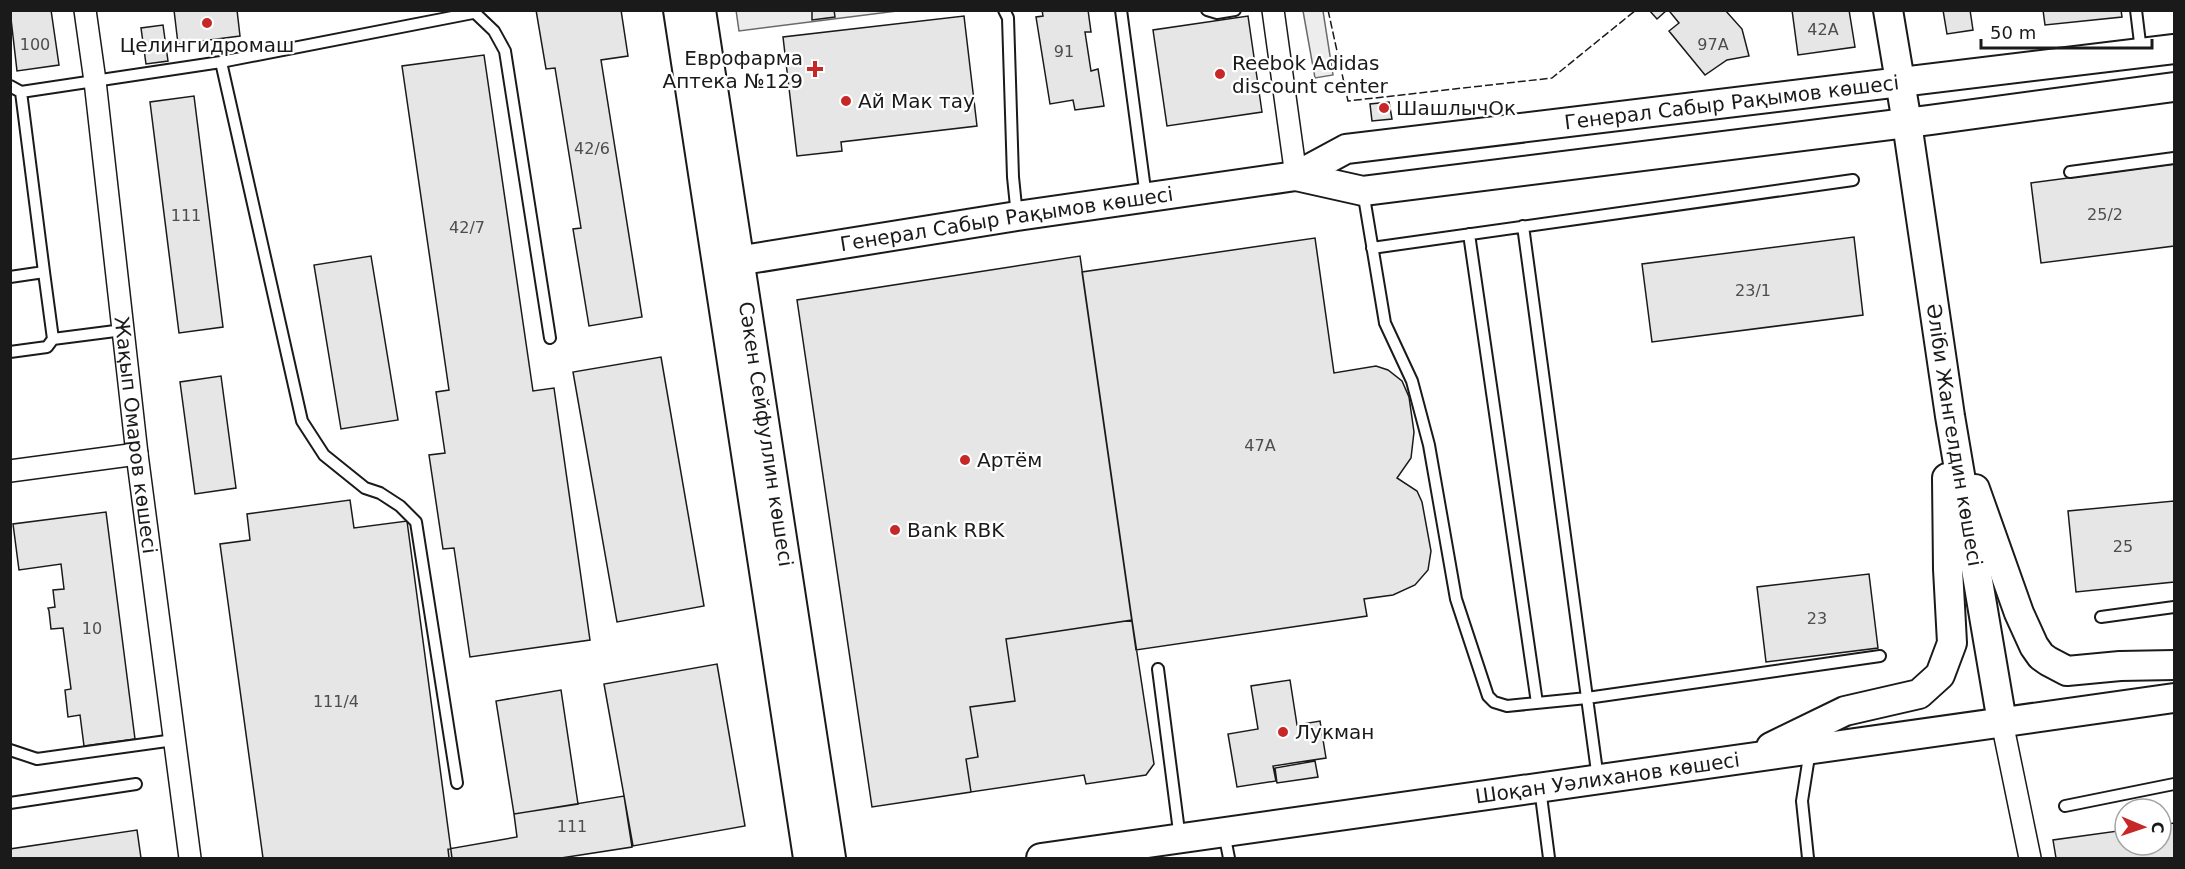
<svg xmlns="http://www.w3.org/2000/svg" width="2185" height="869" viewBox="0 0 2185 869" font-family="'DejaVu Sans',sans-serif">
  <rect width="100%" height="100%" fill="#fff"/>
  <path fill="#ededed" stroke="#6a6a6a" stroke-width="1.5" d="M736,10L897,11L739,31Z
    M1303,11H1323L1333,75L1315,78Z"/>
  <path fill="#e6e6e6" stroke="#1a1a1a" stroke-width="1.5" d="M10,10H51L59,65L17,71Z
    M174,10H237L240,36L178,44Z
    M536,10H621L628,56L601,60L642,317L589,326L573,229L581,228L555,68L546,69Z
    M812,10H834L835,17L812,20Z
    M1042,10H1088L1091,32H1085L1091,71L1098,69L1104,106L1075,110L1073,100L1050,104L1036,17L1043,16Z
    M1649,10H1667L1657,19Z
    M1671,10H1725L1742,29L1749,56L1727,60L1705,75L1669,31L1679,23L1670,12Z
    M1792,10H1849L1855,47L1798,55Z
    M1943,10H1970L1973,30L1947,34Z
    M2043,10H2121L2122,17L2045,25Z
    M964,16L977,126L841,142L842,151L797,156L783,37Z
    M1248,16L1262,112L1167,126L1153,30Z
    M163,25L168,61L146,64L141,28Z
    M484,55L533,391L554,388L590,640L470,657L454,548L443,549L429,455L445,453L436,392L449,390L402,66Z
    M194,96L223,327L179,333L150,102Z
    M1389,102L1392,119L1372,121L1370,104Z
    M2174,164V246L2041,263L2031,183Z
    M1854,237L1863,315L1652,342L1642,264Z
    M1315,238L1334,373L1376,366L1388,370L1402,381L1409,397L1414,432L1411,458L1397,478L1417,491L1422,502L1431,551L1428,570L1415,585L1393,595L1364,599L1367,616L1136,650L1082,272Z
    M371,256L398,420L341,429L314,265Z
    M1080,256L1132,620L1006,639L1015,701L970,707L978,757L966,759L971,792L872,807L797,300Z
    M661,357L704,606L617,622L573,372Z
    M221,376L236,488L195,494L180,382Z
    M350,500L354,528L407,521L452,858H263L220,544L250,540L247,514Z
    M2174,501V582L2076,592L2068,511Z
    M106,512L135,739L84,746L80,715L68,717L65,690L71,689L63,628L51,629L49,611L48,608L55,607L53,590L64,589L61,564L19,570L13,524Z
    M1869,574L1878,648L1766,662L1757,587Z
    M1132,620L1154,764L1146,775L1086,784L1084,775L971,792L966,759L978,757L970,707L1015,701L1006,639Z
    M717,664L745,826L633,846L604,684Z
    M1290,680L1297,725L1320,721L1326,758L1273,766L1276,781L1237,787L1228,734L1258,729L1251,686Z
    M561,690L578,804L514,814L496,701Z
    M1315,761L1318,777L1277,783L1275,768Z
    M624,796L632,847L561,858H449L448,849L517,837L514,814Z
    M2174,823V858H2056L2053,840L2125,830V845H2161V825Z
    M137,830L141,858H10V849Z"/>
  <g fill="none" stroke-linecap="round" stroke-linejoin="round">
    <g stroke="#1a1a1a" stroke-width="14">
      <path id="lane" d="M472,10L494,31L505,51L550,338
        M1004,10L1008,18L1013,177L1017,216
        M1121,10L1146,197
        M1207,10L1217,13L1235,10
        M2136,10L2141,51
        M221,62L302,421L324,455L365,488L380,493L400,506L416,522L457,783
        M10,86L21,92L221,62L473,13
        M2070,172L2174,158
        M1363,191L1385,323L1412,381L1429,445L1456,599L1488,696L1494,702L1507,706L1587,698L1880,656
        M1523,226L1598,779
        M1469,234L1537,703
        M1372,248L1853,180
        M10,277L44,272L21,92
        M53,339L123,330
        M10,352L47,347L53,339L44,272
        M2101,617L2174,607
        M1158,669L1180,839
        M10,750L37,759L174,740
        M1540,788L1549,858
        M10,803L136,784
        M2065,806L2174,784
        M1224,833L1229,858
        M1808,858L1802,801L1810,750"/>
    </g>
    <g stroke="#1a1a1a" stroke-width="24">
      <g id="street">
        <path id="s1" d="M85,10L95,81L137,454L190,858"/>
        <path d="M1273,10L1296,176"/>
        <path d="M10,471L137,454"/>
        <path d="M2002,722L2030,858"/>
      </g>
    </g>
    <g stroke="#1a1a1a" stroke-width="32">
      <g id="secondary">
        <path d="M678,10L808,858"/>
        <path id="s2" d="M701,10L831,858"/>
        <path id="s3" d="M1888,10L1907,123L1950,416L2002,722"/>
        <path d="M1296,176L1363,191L1930,120L2174,87"/>
        <path id="s4" d="M718,264L1017,216L1296,176L1346,149L2174,49"/>
        <path d="M1975,489L2019,613L2034,646L2041,656L2048,661L2067,671L2120,666L2174,665"/>
        <path d="M1771,747L1845,711L1919,694L1940,675L1952,643L1948,569L1947,478"/>
        <path id="s5" d="M1041,858L2174,698"/>
      </g>
    </g>
    <use href="#lane" stroke="#fff" stroke-width="10"/>
    <use href="#street" stroke="#fff" stroke-width="21"/>
    <use href="#secondary" stroke="#fff" stroke-width="28"/>
    <path stroke="#1a1a1a" stroke-width="1.5" stroke-dasharray="8 3" stroke-linecap="butt" d="M1328,10L1348,101L1552,78L1636,10"/>
  </g>
  <g fill="#c62828" stroke="#fff" stroke-width="2">
    <circle cx="207" cy="23" r="6"/>
    <path d="M812 60h6v6h6v6h-6v6h-6v-6h-6v-6h6z"/>
    <circle cx="1220" cy="74" r="6"/>
    <circle cx="846" cy="101" r="6"/>
    <circle cx="1384" cy="108" r="6"/>
    <circle cx="965" cy="460" r="6"/>
    <circle cx="895" cy="530" r="6"/>
    <circle cx="1283" cy="732" r="6"/>
  </g>
  <g text-anchor="middle" dominant-baseline="central" stroke-width="4.5" stroke-linejoin="round" paint-order="stroke">
    <g font-size="16" fill="#4d4d4d">
      <text x="1823" y="29">42А</text>
      <text x="35" y="44">100</text>
      <text x="1713" y="44">97А</text>
      <text x="1064" y="51">91</text>
      <text x="592" y="148">42/6</text>
      <text x="2105" y="214">25/2</text>
      <text x="186" y="215">111</text>
      <text x="467" y="227">42/7</text>
      <text x="1753" y="290">23/1</text>
      <text x="1260" y="445">47А</text>
      <text x="2123" y="546">25</text>
      <text x="1817" y="618">23</text>
      <text x="92" y="628">10</text>
      <text x="336" y="701">111/4</text>
      <text x="572" y="826">111</text>
    </g>
    <g font-size="20" fill="#1a1a1a" stroke="#fff" text-anchor="start">
      <text x="207" y="45" text-anchor="middle">Целингидромаш</text>
      <text x="803" y="58" text-anchor="end">Еврофарма<tspan x="803" dy="23">Аптека №129</tspan></text>
      <text x="1232" y="63">Reebok Adidas<tspan x="1232" dy="23">discount center</tspan></text>
      <text x="858" y="101">Ай Мак тау</text>
      <text x="1396" y="108">ШашлычОк</text>
      <text x="977" y="460">Артём</text>
      <text x="907" y="530">Bank RBK</text>
      <text x="1295" y="732">Лукман</text>
    </g>
    <g font-size="20" fill="#1a1a1a" stroke="#fff">
      <text stroke="none"><textPath href="#s4" startOffset="1030">Генерал Сабыр Рақымов көшесі</textPath></text>
      <text stroke="none"><textPath href="#s4" startOffset="292">Генерал Сабыр Рақымов көшесі</textPath></text>
      <text stroke="none"><textPath href="#s2" startOffset="429">Сәкен Сейфуллин көшесі</textPath></text>
      <text stroke="none"><textPath href="#s1" startOffset="428">Жақып Омаров көшесі</textPath></text>
      <text stroke="none"><textPath href="#s3" startOffset="430">Әліби Жангелдин көшесі</textPath></text>
      <text stroke="none"><textPath href="#s5" startOffset="572">Шоқан Уәлиханов көшесі</textPath></text>
    </g>
  </g>
  <rect width="2185" height="869" fill="none" stroke="#1a1a1a" stroke-width="24"/>
  <g transform="translate(2143 827) rotate(92)"><circle r="28" fill="#ffffff" stroke="#a3a3a3" stroke-width="1.5"/>
  <path d="M0-4.5L10 22L0 15L-10 22Z" fill="#c62828"/>
  <text y="-9" font-size="16" font-weight="bold" text-anchor="middle" fill="#1a1a1a">С</text>
  </g>
  <path d="M1981 39v9h171v-9" fill="none" stroke="#1a1a1a" stroke-width="3"/>
  <text x="1990" y="39" font-size="18" fill="#1a1a1a" stroke="#ffffff" stroke-width="4.5" paint-order="stroke">50 m</text>
</svg>
